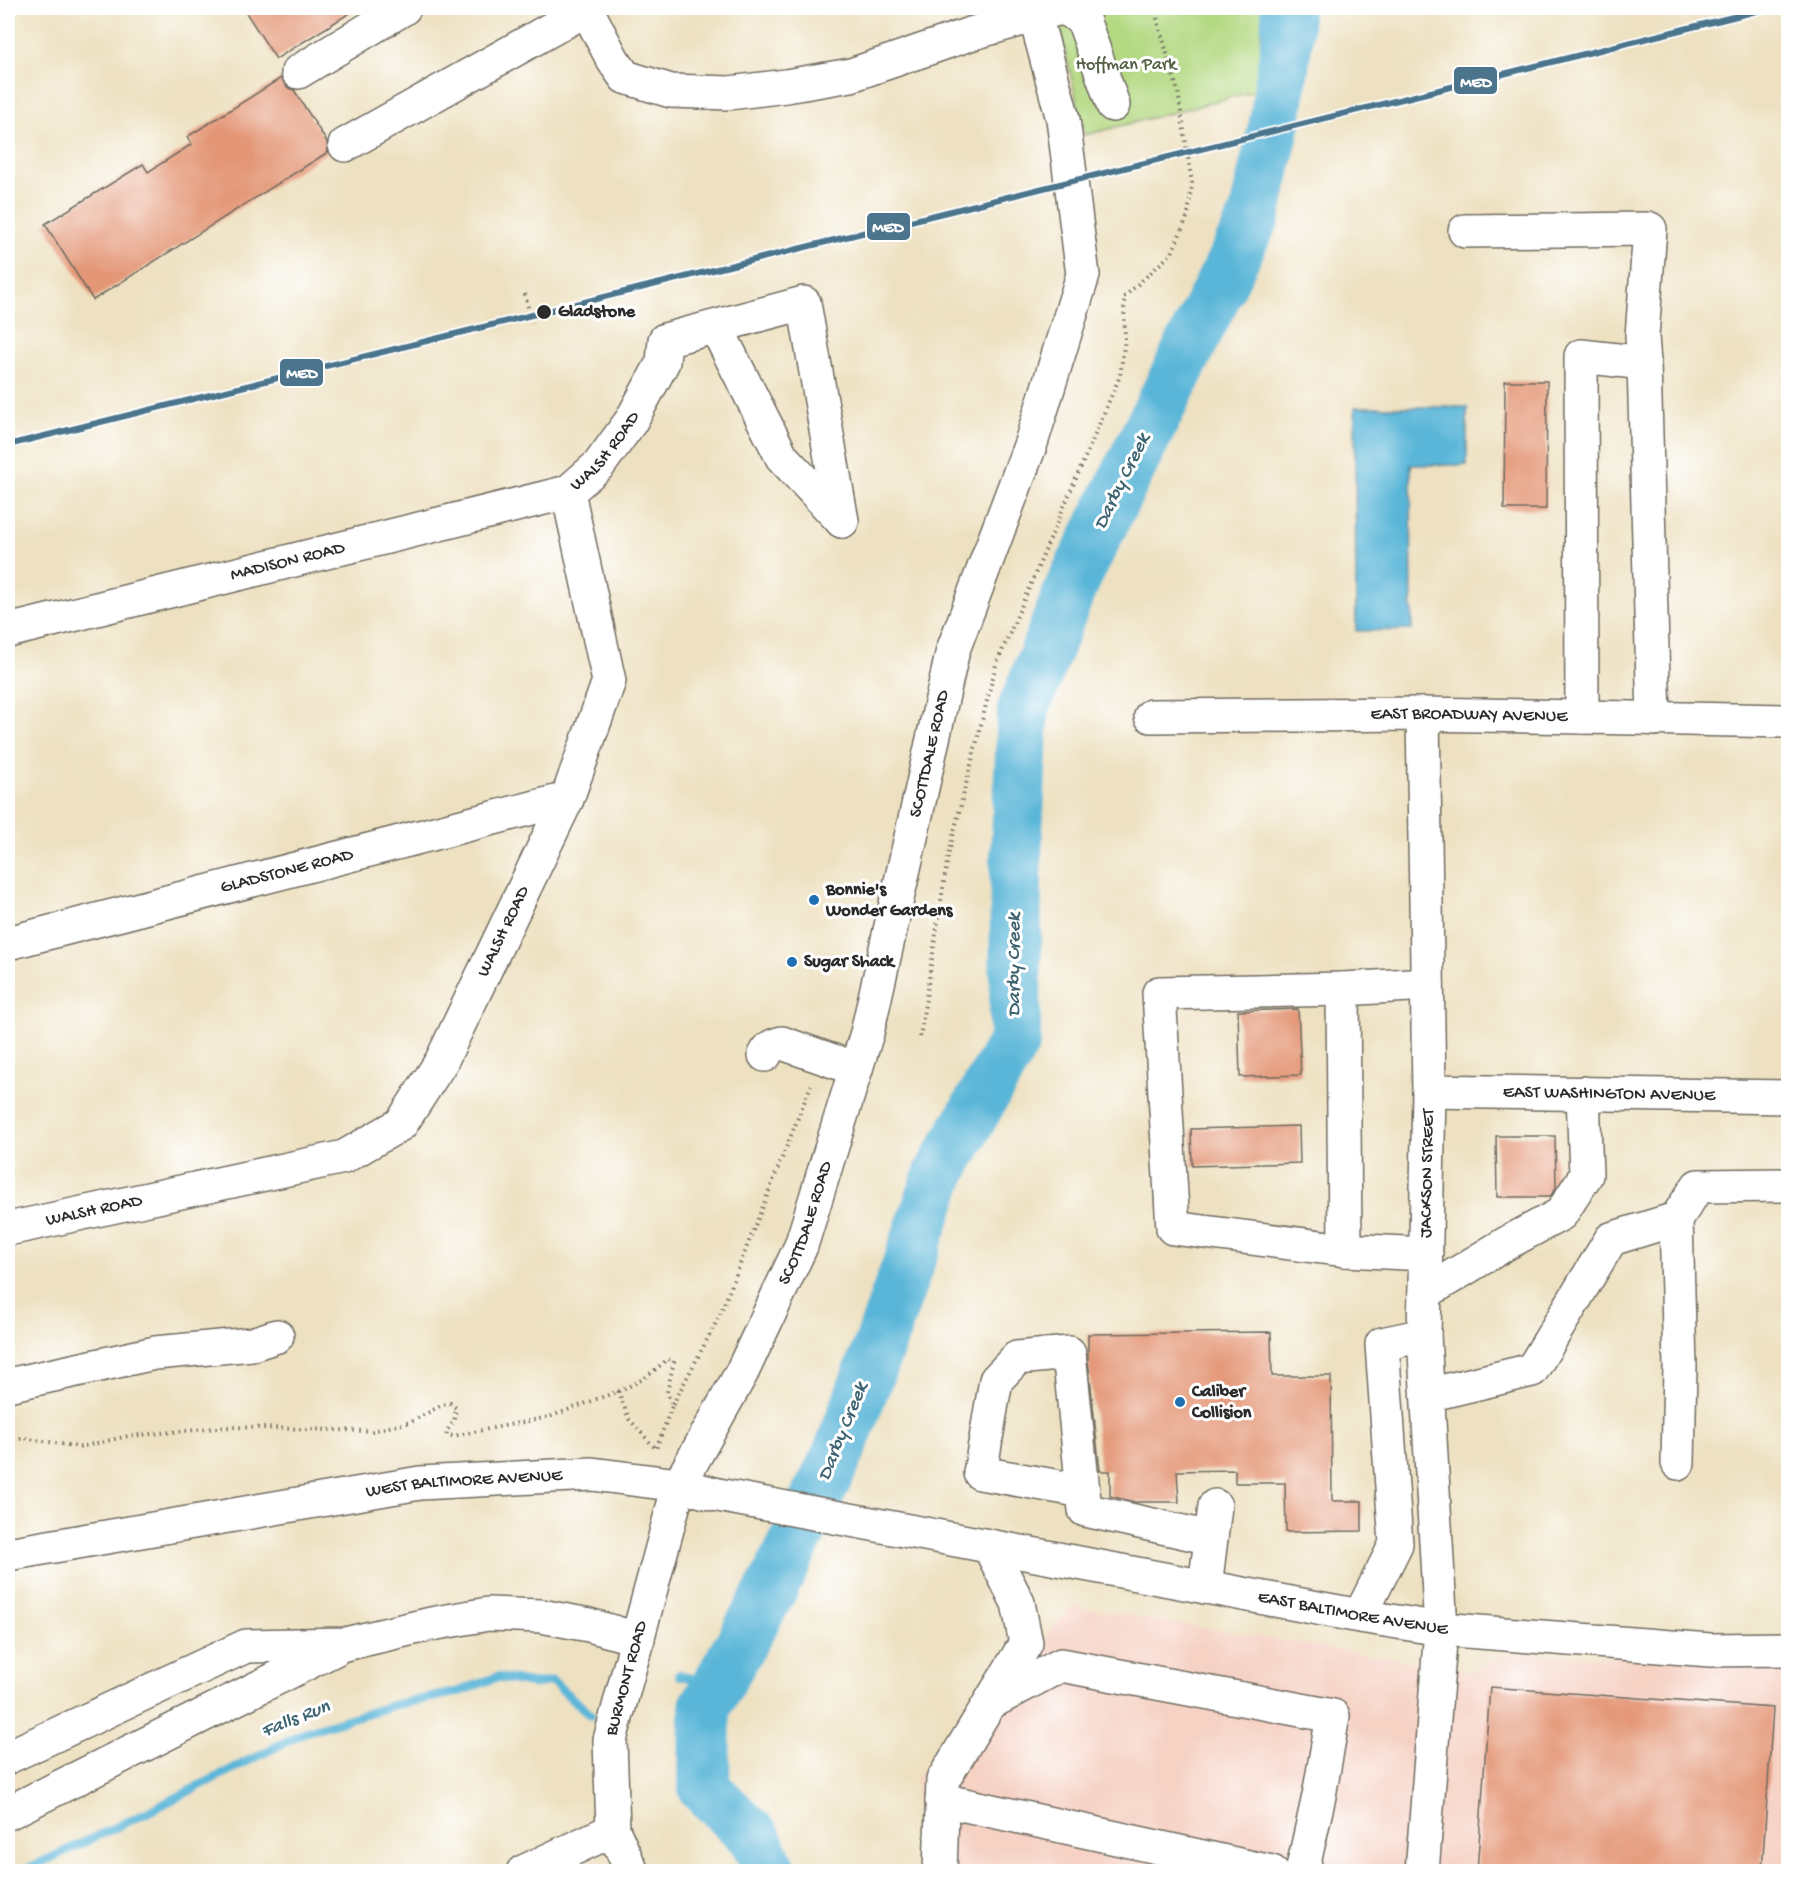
<svg xmlns="http://www.w3.org/2000/svg" width="1796" height="1879" viewBox="0 0 1796 1879" font-family="'Gochi Hand',sans-serif">
  <rect width="100%" height="100%" fill="#fff"/>
  <filter id="ink" filterUnits="userSpaceOnUse"><feTurbulence type="fractalNoise" baseFrequency=".0167" numOctaves="2"/><feDisplacementMap in="SourceGraphic" scale="12" xChannelSelector="R" yChannelSelector="G"/><feConvolveMatrix kernelMatrix="1 2 1 2 8 2 1 2 1" color-interpolation-filters="sRGB"/></filter>
  <filter id="wash" filterUnits="userSpaceOnUse"><feTurbulence type="fractalNoise" baseFrequency=".008" numOctaves="4" result="noise"/><feDisplacementMap in="SourceGraphic" scale="24" xChannelSelector="R" yChannelSelector="G"/><feGaussianBlur stdDeviation="1.35" result="paint"/><feColorMatrix in="noise" values="0 0 0 0 0 0 0 0 0 0 0 0 0 0 0 0 0 1.4 0 .05"/><feComposite in="paint" operator="in"/></filter>
  <g filter="url(#wash)">
    <rect width="100%" height="100%" fill="#eee1c1"/>
    <path fill="#f6d2c4" d="M1072,1606L1472,1672L1504,1654L1788,1661V1871H929L915,1778Z"/>
    <path fill="#b4d982" stroke="#708256" stroke-width="1.5" d="M1055,8H1262L1259,90L1085,135Z"/>
    <path fill="#5ab6d8" stroke="#427082" stroke-width="1.5" d="M1355,407H1467V465H1411L1412,630L1356,631Z"/>
    <g fill="none" stroke-linecap="round" stroke-linejoin="round">
      <path stroke="#5ab6d8" stroke-width="9" d="M679,1675L717,1685
        M21,1872L146,1813L305,1732L394,1705L458,1692L497,1677L533,1684L552,1681L591,1715"/>
      <path stroke="#5ab6d8" stroke-width="52" d="M772,1872L753,1836L756,1839L704,1788L705,1707L774,1585L839,1452L882,1338L940,1173L1015,1040L1016,856L1023,710L1071,587L1254,217L1275,122L1287,38V8"/>
    </g>
    <g id="blocks">
      <path fill="#e49777" d="M243,8H358L276,59Z
        M281,78L288,88L294,90L327,142L328,152L93,300L45,224L143,164L148,172L192,144L187,137Z
        M1505,381H1547L1546,509H1504Z
        M1298,1009L1301,1075L1240,1077L1238,1011Z
        M1299,1126L1300,1163L1192,1166L1191,1129Z
        M1496,1136H1555L1556,1188L1550,1197H1497Z
        M1271,1332L1272,1376H1331L1332,1501H1362V1531L1286,1532L1285,1483H1235V1470L1177,1471L1179,1502H1135L1110,1496V1471H1100L1088,1359V1334Z
        M1490,1687L1773,1708L1762,1872H1477Z"/>
    </g>
  </g>
  <g filter="url(#ink)">
    <use href="#blocks" fill-opacity="0" stroke="#6f6b60" stroke-width="1.5"/>
    <g fill="none" stroke-linecap="round" stroke-linejoin="round">
      <g stroke="#6f6b60" stroke-width="36">
        <g id="minor">
          <path d="M586,8L613,60L625,77L671,91L729,93L786,86L851,75L970,34L1061,8L1072,12L1084,22L1113,105"/>
          <path d="M298,72L404,8"/>
          <path d="M345,145L587,9"/>
          <path d="M1465,231L1650,229L1642,336L1644,363"/>
          <path d="M716,327L782,457L842,521"/>
          <path id="s1" d="M8,631L568,492"/>
          <path id="s2" d="M1151,716L1423,714L1788,721"/>
          <path d="M1582,717L1581,356L1644,363L1654,719"/>
          <path id="s3" d="M8,943L567,799"/>
          <path d="M1343,989L1159,993L1173,1228L1345,1250"/>
          <path d="M765,1055C769,1047 773,1045 782,1043L856,1069"/>
          <path id="s4" d="M1429,1091L1788,1097"/>
          <path d="M1676,1219L1680,1367L1678,1463"/>
          <path id="s5" d="M8,1229L344,1157L401,1124L441,1062L567,799L609,681L568,492L599,465L631,421L663,362L665,340L804,303L842,521"/>
          <path d="M1426,1254L1345,1250L1343,989L1427,984"/>
          <path d="M1425,1293L1507,1243L1561,1214L1586,1175L1583,1093"/>
          <path d="M8,1385L155,1353L252,1344L277,1336"/>
          <path d="M1428,1395L1532,1370L1611,1239L1676,1219L1698,1186L1788,1185"/>
          <path d="M1083,1491L980,1473L996,1380L1017,1358L1069,1353L1083,1491L1085,1510L1211,1538"/>
          <path d="M1205,1587L1215,1506"/>
          <path d="M1360,1616L1396,1544L1382,1344L1424,1335"/>
          <path d="M990,1703L1061,1665L1333,1716L1319,1796L1302,1872"/>
          <path d="M8,1757L246,1646L345,1644L431,1624L488,1614L541,1616L589,1625L638,1639"/>
          <path d="M942,1800L1272,1872"/>
          <path d="M8,1813L335,1649"/>
          <path d="M523,1872L613,1830"/>
          <path id="s6" d="M632,1872L613,1830L610,1740L679,1485L742,1372L801,1246L867,1033L953,650L1031,443L1083,275L1063,119L1033,8"/>
          <path d="M940,1872L943,1780L1026,1643L1018,1603L989,1546"/>
          <path id="s7" d="M1422,1872L1441,1629L1424,1335L1429,1091L1423,714"/>
        </g>
      </g>
      <g stroke="#6f6b60" stroke-width="36">
        <g id="major">
          <path id="s8" d="M8,1554L420,1483L592,1474L679,1485L718,1495L1360,1616L1441,1629L1710,1650L1788,1649"/>
        </g>
      </g>
      <path stroke="#6f6b60" stroke-width="4" stroke-dasharray="1.5 4.5" stroke-linecap="butt" d="M525,294L532,324
        M920,1037L948,856L996,665L1120,376L1125,339L1124,297L1172,253L1188,215L1192,183L1178,92L1154,8
        M618,1391L629,1419L656,1449L672,1406
        M8,1441L24,1438L80,1447L128,1436L229,1427L372,1431L411,1422L440,1406L450,1403L456,1408L454,1421L446,1432L447,1435L453,1436L549,1417L624,1389L645,1378L668,1359L674,1361L667,1392L672,1406L719,1317L811,1085"/>
      <use href="#minor" stroke="#fff" stroke-width="33"/>
      <use href="#major" stroke="#fff" stroke-width="33"/>
      <g stroke="#fff" stroke-width="10">
        <path id="rail-1" d="M8,445L1769,8"/>
      </g>
      <use href="#rail-1" stroke="#4c748c" stroke-width="6"/>
    </g>
  </g>
  <circle fill="#2b2b2b" stroke="#fff" stroke-width="2" cx="544" cy="312" r="8"/>
  <g fill="#1f6fb2" stroke="#fff" stroke-width="2">
    <circle cx="814" cy="900" r="6"/>
    <circle cx="792" cy="962" r="6"/>
    <circle cx="1180" cy="1402" r="6"/>
  </g>
  <g text-anchor="middle" dominant-baseline="central" stroke-width="6" stroke-linejoin="round" paint-order="stroke">
    <g font-size="18" fill="#545f45" stroke="#fff">
      <text x="1126" y="65">Hoffman Park</text>
    </g>
    <g font-size="18" font-weight="bold" fill="#2b2b2b" stroke="#fff" text-anchor="start">
      <text x="558" y="312">Gladstone</text>
    </g>
    <g font-size="18" fill="#2b2b2b" stroke="#fff">
      <text stroke="none"><textPath href="#s5" startOffset="1149">WALSH ROAD</textPath></text>
      <text stroke="none"><textPath href="#s1" startOffset="288">MADISON ROAD</textPath></text>
      <text stroke="none"><textPath href="#s2" startOffset="318">EAST BROADWAY AVENUE</textPath></text>
      <text stroke="none"><textPath href="#s6" startOffset="1178">SCOTTDALE ROAD</textPath></text>
      <text stroke="none"><textPath href="#s3" startOffset="288">GLADSTONE ROAD</textPath></text>
      <text stroke="none"><textPath href="#s5" startOffset="628">WALSH ROAD</textPath></text>
      <text stroke="none"><textPath href="#s4" startOffset="180">EAST WASHINGTON AVENUE</textPath></text>
      <text stroke="none"><textPath href="#s7" startOffset="700">JACKSON STREET</textPath></text>
      <text stroke="none"><textPath href="#s5" startOffset="88">WALSH ROAD</textPath></text>
      <text stroke="none"><textPath href="#s6" startOffset="692">SCOTTDALE ROAD</textPath></text>
      <text stroke="none"><textPath href="#s8" startOffset="462">WEST BALTIMORE AVENUE</textPath></text>
      <text stroke="none"><textPath href="#s8" startOffset="1364">EAST BALTIMORE AVENUE</textPath></text>
      <text stroke="none"><textPath href="#s6" startOffset="200">BURMONT ROAD</textPath></text>
    </g>
    <g font-size="18" font-weight="bold" fill="#2b2b2b" stroke="#fff" text-anchor="start">
      <text x="826" y="890">Bonnie's<tspan x="826" dy="21">Wonder Gardens</tspan></text>
      <text x="804" y="962">Sugar Shack</text>
      <text x="1192" y="1392">Caliber<tspan x="1192" dy="21">Collision</tspan></text>
    </g>
    <g font-size="20" font-style="italic" fill="#3e6370" stroke="#fff">
      <text transform="translate(1123 482) rotate(-64)">Darby Creek</text>
      <text transform="translate(1015 965) rotate(-90)">Darby Creek</text>
      <text transform="translate(844 1432) rotate(-68)">Darby Creek</text>
      <text transform="translate(296 1720) rotate(-22)">Falls Run</text>
    </g>
  </g>
  <g stroke="#fff" stroke-width="2">
    <rect x="1453" y="66" width="45" height="29" rx="6" fill="#4c748c"/>
    <rect x="866" y="212" width="45" height="29" rx="6" fill="#4c748c"/>
    <rect x="279" y="358" width="45" height="29" rx="6" fill="#4c748c"/>
  </g>
  <g font-size="16" text-anchor="middle" font-weight="bold" fill="#fff">
    <text x="1476" y="87">MED</text>
    <text x="888" y="232">MED</text>
    <text x="302" y="378">MED</text>
  </g>
  <rect width="1796" height="1879" fill="none" stroke="#fff" stroke-width="30"/>
</svg>
